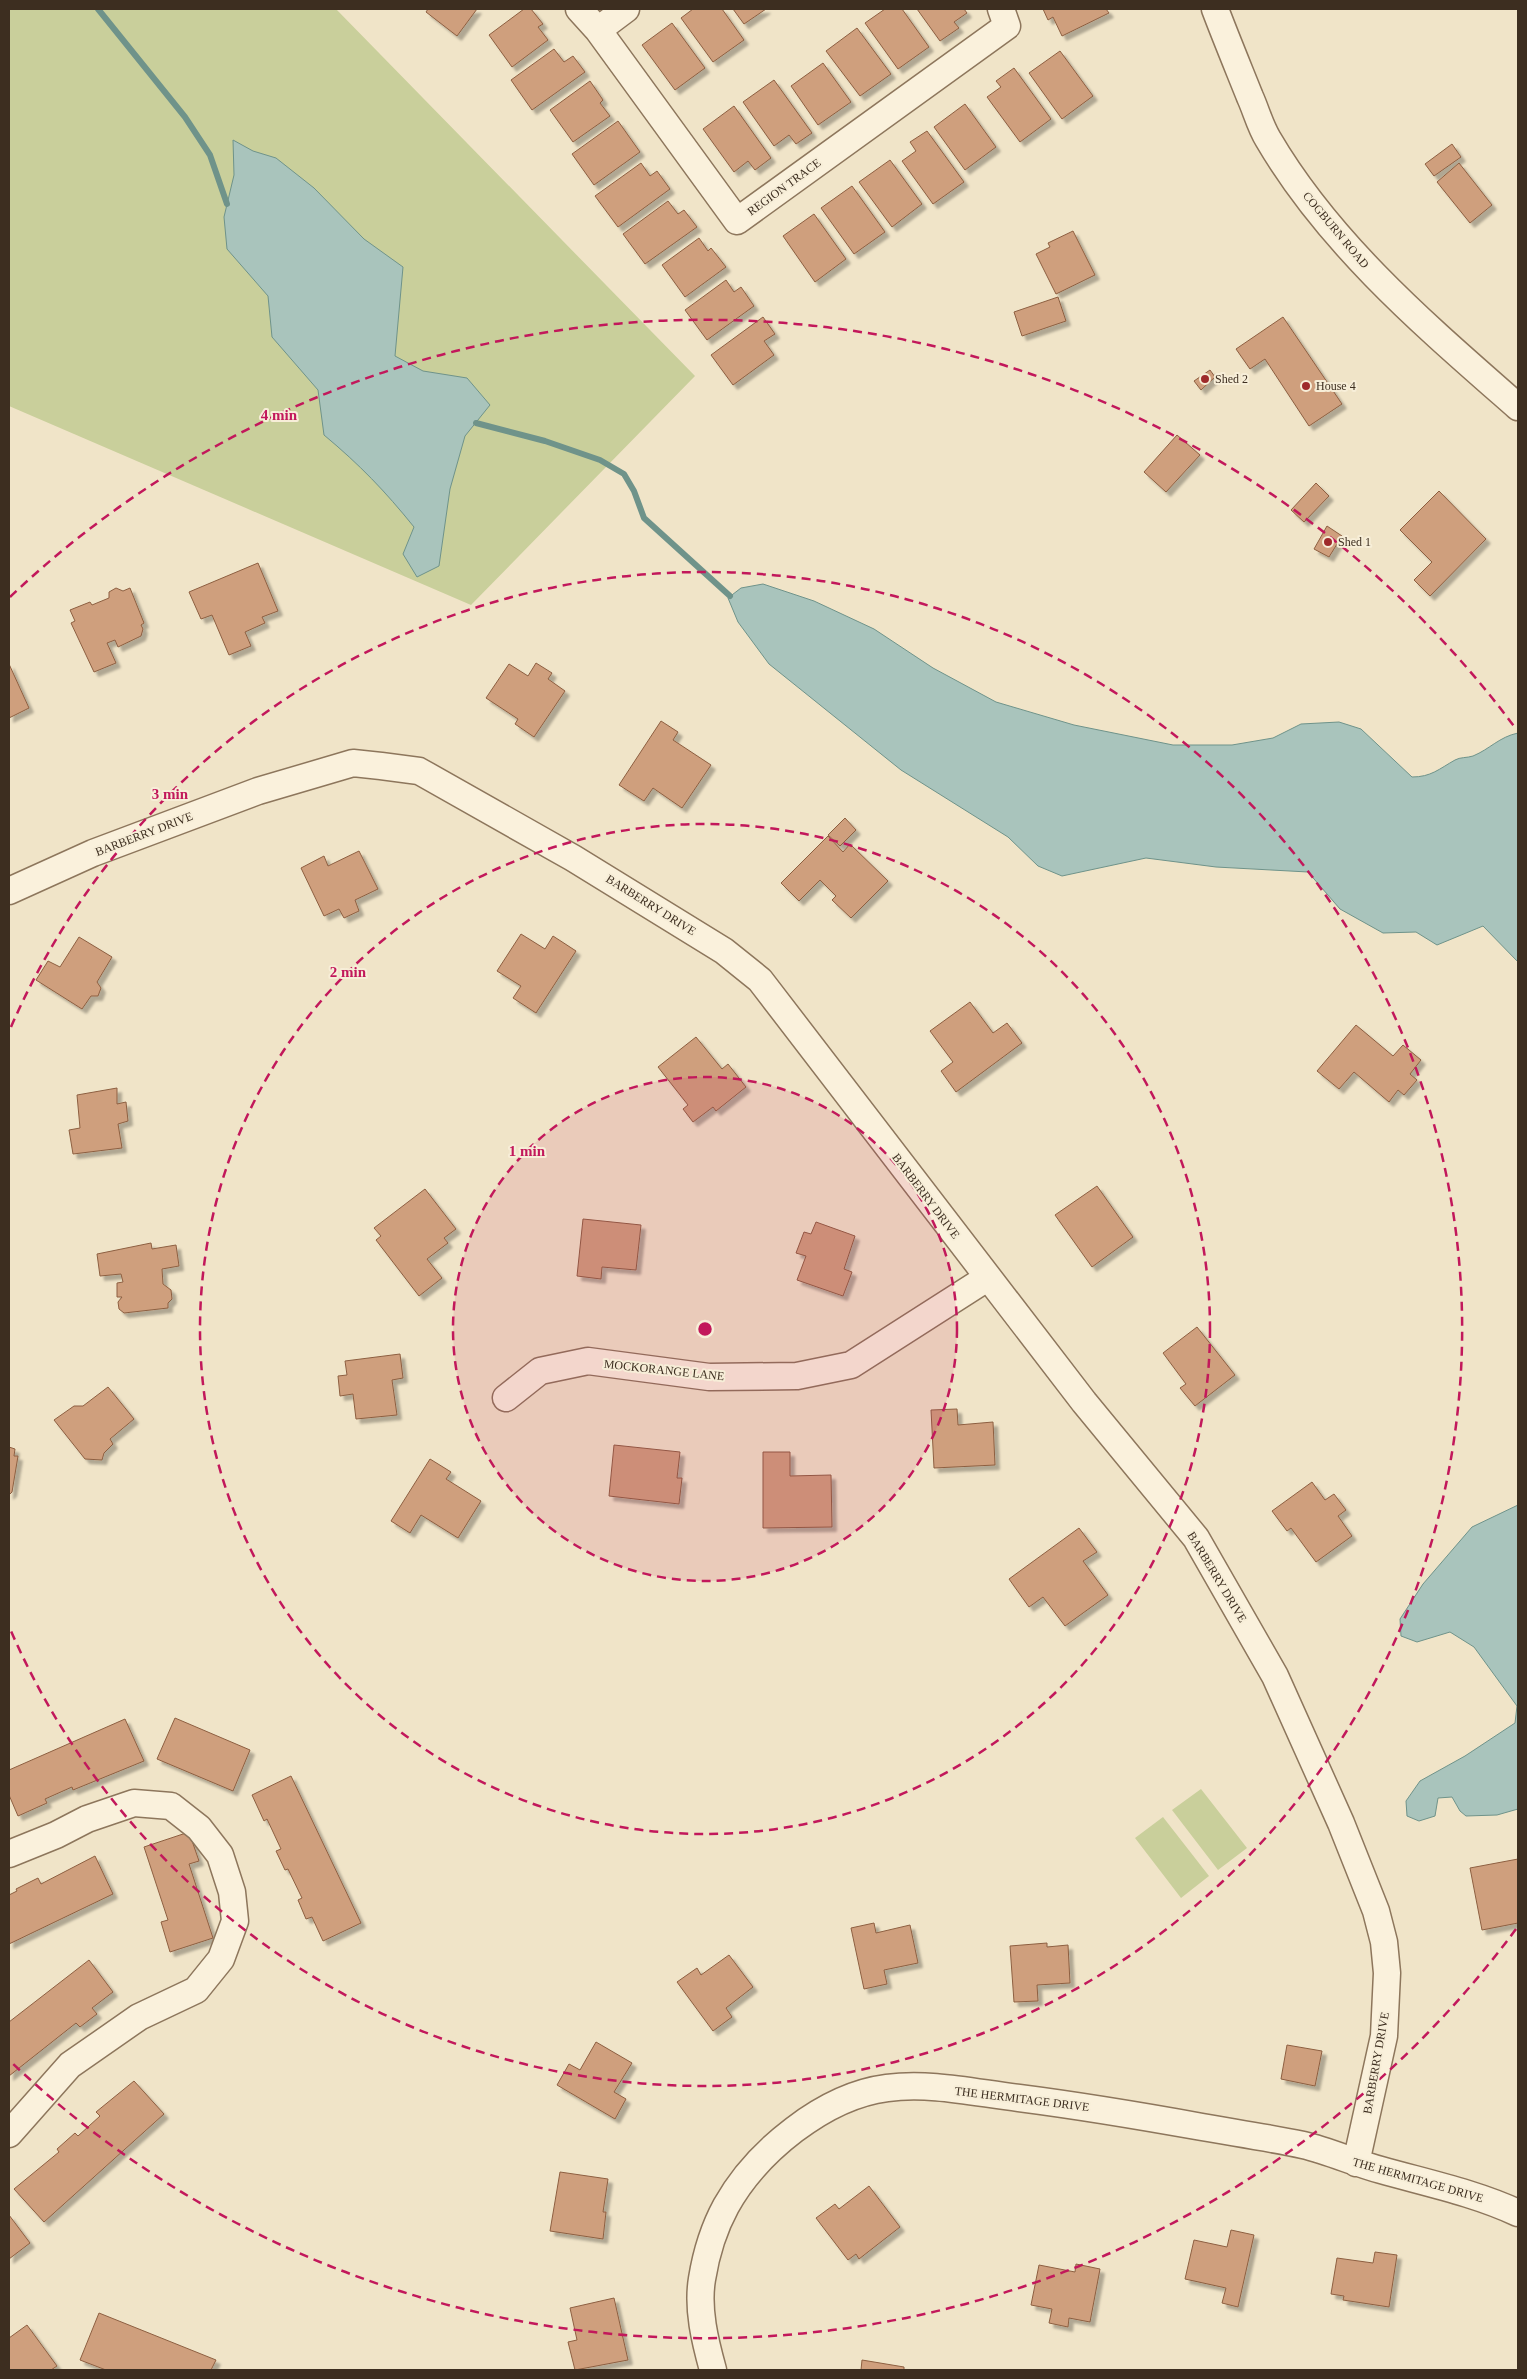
<svg xmlns="http://www.w3.org/2000/svg" width="1527" height="2379" viewBox="0 0 1527 2379" font-family="Georgia,serif">
  <defs>
    <filter id="shadow"><feDropShadow dx="4.5" dy="4.5" stdDeviation="1" flood-color="#0004"/></filter>
  </defs>
  <rect width="100%" height="100%" fill="#f0e4c8"/>
  <path fill="#c9cf9b" d="M9,9H336L695,376L471,605L9,406Z
    M1201,1789L1247,1848L1218,1870L1172,1810Z
    M1163,1817L1209,1876L1181,1898L1135,1838Z"/>
  <path fill="#a9c4bc" stroke="#6f938a" d="M233,140L253,151L276,158L314,188L364,239L403,267L395,356L423,371L467,378L490,405L465,436L450,489L439,566L417,577L403,554L414,527C385,491 360,465 324,435L318,390L272,337L268,296L227,249L224,217L234,175Z
    M763,584L814,601L874,629L933,668L996,702L1074,725L1173,745H1232L1273,738L1301,724L1339,722L1361,729L1412,777C1431,777 1439,769 1455,760C1460,757 1467,758 1473,756C1490,749 1499,737 1518,733V962L1483,926L1437,945L1416,932L1383,933L1340,909L1308,872L1216,867L1146,858L1062,876L1038,866L1008,837L901,770L769,664L738,622L728,598L741,588Z
    M1518,1505V1809L1497,1815L1466,1816L1460,1811L1452,1797L1438,1798L1435,1816L1419,1821L1407,1816L1406,1801L1420,1781L1465,1756L1515,1723L1517,1706L1474,1647L1450,1632L1417,1642L1401,1636L1400,1619L1423,1584L1472,1527Z"/>
  <g fill="none" stroke-linecap="round" stroke-linejoin="round">
    <path stroke="#6f938a" stroke-width="6" d="M98,9L185,117L210,155L227,204
      M476,423L545,441L600,460L624,474L634,491L644,518L730,596"/>
  </g>
  <path fill="#cf9f7d" stroke="#8d5f41" filter="url(#shadow)" d="M428,9H477L457,36L426,12Z
    M524,9H531L543,24L538,27L548,40L512,67L489,35Z
    M693,9H722L744,40L713,62L681,18Z
    M733,9H766L744,24Z
    M885,9H902L929,47L898,69L865,23Z
    M917,9H964L967,13L954,22L959,28L940,41Z
    M1043,9H1106L1109,13L1062,36L1053,17L1048,20Z
    M672,23L705,68L675,90L642,45Z
    M857,28L891,74L860,96L826,51Z
    M554,49L564,62L573,56L585,72L532,110L511,80Z
    M1060,51L1093,96L1062,119L1029,73Z
    M823,63L851,102L818,125L791,86Z
    M1014,68L1051,119L1020,142L987,97L1001,87L996,81Z
    M774,80L812,133L796,144L789,135L774,146L743,102Z
    M590,81L603,100L600,103L610,116L573,142L550,110Z
    M965,104L996,147L965,170L934,127Z
    M734,106L771,158L755,170L748,161L734,172L703,129Z
    M618,121L640,152L594,185L572,154Z
    M927,131L964,182L933,204L902,161L916,151L910,142Z
    M1452,144L1461,157L1434,176L1425,164Z
    M890,160L922,204L892,227L859,182Z
    M641,163L650,176L657,171L670,189L618,227L595,196Z
    M1459,163L1492,205L1470,223L1437,182Z
    M852,186L885,232L854,254L821,208Z
    M668,201L678,214L684,210L697,227L645,264L623,234Z
    M814,214L846,259L815,282L783,236Z
    M1073,231L1095,275L1056,294L1036,254L1050,247L1048,243Z
    M699,238L708,251L711,248L726,267L685,297L662,265Z
    M726,280L734,292L741,287L754,306L707,340L685,310Z
    M1058,297L1066,321L1022,336L1014,312Z
    M763,317L775,334L764,341L774,355L733,385L711,355Z
    M1283,317L1342,404L1309,426L1265,359L1250,369L1236,349Z
    M1210,370L1215,377L1201,390L1194,381Z
    M1177,435L1200,455L1166,492L1144,472Z
    M1316,483L1329,496L1304,522L1291,510Z
    M1439,491L1486,539L1430,596L1414,580L1432,562L1400,530Z
    M1327,526L1342,536L1329,557L1314,549Z
    M258,563L278,611L262,617L265,623L245,632L251,646L229,655L212,615L201,619L189,592Z
    M116,588L123,591L130,588L144,623L141,625L143,629L141,636L118,647L115,640L107,643L116,663L94,672L71,623L75,621L70,610L90,602L92,605L109,598V592Z
    M536,663L552,673L548,679L565,691L534,737L515,724L518,719L486,698L509,664L528,676Z
    M9,664L29,708L9,718Z
    M661,721L678,732L673,740L711,765L682,808L653,788L644,801L619,785Z
    M845,818L856,830L840,846L828,835Z
    M828,836L843,852L850,844L888,881L851,918L832,900L836,896L820,880L799,901L781,883Z
    M359,851L378,889L355,900L359,911L344,918L339,909L324,916L301,868L324,856L328,866Z
    M521,934L545,949L553,936L576,951L536,1013L513,998L521,986L497,971Z
    M79,937L112,957L97,982L101,988L98,996H91L82,1009L36,980L48,961L60,967Z
    M970,1002L993,1033L1007,1023L1022,1043L956,1092L941,1071L953,1062L930,1031Z
    M1356,1025L1393,1056L1403,1045L1421,1060L1410,1074L1417,1080L1404,1095L1398,1090L1389,1102L1354,1072L1339,1089L1317,1071Z
    M696,1037L722,1069L728,1064L746,1087L716,1111L713,1107L693,1122L683,1109L688,1105L658,1067Z
    M117,1088V1104L126,1102L128,1121L118,1124L122,1148L73,1154L69,1130L80,1128L77,1095Z
    M1097,1186L1133,1237L1092,1267L1055,1215Z
    M425,1189L456,1229L444,1238L448,1243L427,1259L442,1278L419,1296L376,1240L381,1236L374,1228Z
    M583,1219L641,1225L636,1270L602,1267L601,1279L577,1276Z
    M816,1222L855,1236L844,1269L852,1272L843,1296L797,1280L806,1256L796,1253L804,1232L811,1234Z
    M151,1243L152,1249L176,1245L179,1266L162,1269L163,1284L171,1290L172,1299L168,1303V1308L124,1313L119,1309L118,1302L122,1297H117V1283L123,1282L121,1274L100,1276L97,1254Z
    M1197,1327L1235,1375L1195,1406L1180,1388L1186,1384L1163,1353Z
    M400,1354L403,1378L392,1380L397,1415L356,1419L353,1394L340,1396L338,1376L347,1375L345,1361Z
    M108,1387L134,1419L110,1439L113,1444L104,1453L102,1460L85,1459L54,1420L74,1406H83Z
    M957,1409L958,1425L993,1422L995,1465L934,1468L931,1410Z
    M614,1445L680,1452L677,1478H682L679,1504L609,1496Z
    M9,1447L15,1449L14,1456H18L12,1492L9,1495Z
    M763,1452H790V1476L831,1475L832,1527L763,1528Z
    M430,1459L451,1472L446,1479L481,1501L458,1538L421,1515L410,1533L391,1521Z
    M1312,1482L1325,1500L1334,1494L1346,1510L1338,1516L1352,1536L1316,1562L1291,1528L1287,1531L1272,1511Z
    M1079,1528L1097,1552L1083,1561L1108,1595L1065,1626L1043,1597L1029,1607L1009,1579Z
    M175,1718L250,1750L233,1791L157,1759Z
    M125,1719L144,1761L73,1790L72,1787L45,1799L47,1803L18,1816L9,1795V1770Z
    M291,1776L361,1923L323,1941L312,1917L306,1919L298,1900L302,1898L288,1869L285,1870L276,1851L281,1849L267,1819L264,1821L252,1795Z
    M189,1832L199,1861L189,1864L213,1938L170,1952L161,1922L168,1920L144,1847Z
    M95,1856L113,1894L9,1944V1895L17,1891L16,1889L38,1878L41,1884Z
    M1518,1859V1923L1482,1930L1470,1868Z
    M874,1923L876,1933L910,1925L918,1963L884,1970L887,1984L864,1989L851,1928Z
    M1047,1943V1947L1068,1945L1070,1983L1037,1985L1038,2001L1014,2002L1010,1946Z
    M729,1955L753,1987L726,2008L732,2017L713,2031L677,1982L697,1968L701,1975Z
    M89,1960L113,1992L92,2008L97,2014L80,2027L76,2023L9,2076V2022Z
    M596,2042L632,2063L614,2092L626,2099L615,2119L557,2085L569,2064L580,2070Z
    M1287,2045L1322,2051L1315,2086L1281,2079Z
    M134,2081L164,2114L44,2222L14,2189L59,2152L57,2149L75,2133L78,2136L100,2116L96,2112Z
    M560,2172L608,2179L603,2212H606L603,2239L550,2231Z
    M869,2186L900,2227L859,2259L856,2254L848,2260L816,2218L835,2204L839,2209Z
    M9,2215L30,2243L9,2259Z
    M1231,2230L1254,2235L1238,2307L1222,2303L1226,2288L1185,2279L1194,2240L1227,2247Z
    M1375,2252L1397,2255L1389,2307L1343,2300L1344,2296L1331,2294L1337,2258L1373,2263Z
    M1076,2264L1100,2269L1090,2322L1069,2318L1068,2327L1049,2323L1052,2309L1031,2305L1039,2265L1075,2272Z
    M614,2298L628,2360L575,2370L568,2342L577,2340L570,2308Z
    M99,2313L216,2360L211,2370H106L80,2360Z
    M27,2325L57,2366L51,2370H9V2338Z
    M862,2360L904,2367V2370H861Z"/>
  <g fill="none" stroke-linecap="round" stroke-linejoin="round">
    <g stroke="#8d765c" stroke-width="29">
      <path id="minor" d="M579,9L598,30L737,221L1007,26L1001,9
        M1215,9C1226,38 1238,67 1250,97C1256,110 1260,126 1268,139C1330,245 1427,327 1518,407
        M598,30L626,9
        M9,891L93,853L258,791L353,763L381,766L419,771L573,858L724,951L760,980L1084,1402L1196,1538L1275,1676L1341,1823L1376,1911L1384,1942L1387,1973L1384,2036L1356,2163
        M506,1398L540,1371L588,1361L709,1377L797,1376L851,1365L987,1278
        M9,1854L56,1835L87,1819L134,1803L171,1806L199,1828L220,1855L232,1892L235,1921L221,1959L196,1990L139,2017L70,2065L9,2134
        M713,2370C705,2341 697,2309 702,2279C706,2254 714,2228 726,2206C756,2152 824,2096 887,2088C930,2082 976,2093 1019,2098C1081,2106 1141,2116 1202,2127C1236,2133 1270,2138 1303,2145C1329,2151 1355,2163 1381,2170C1427,2183 1475,2193 1518,2213"/>
    </g>
    <use href="#minor" stroke="#faf1dc" stroke-width="26"/>
  </g>
  <circle cx="705" cy="1329" r="252" fill="#c2185b" fill-opacity=".12"/>
  <g fill="none" stroke="#c2185b" stroke-width="2.5" stroke-dasharray="9 6">
    <circle cx="705" cy="1329" r="252"/>
    <circle cx="705" cy="1329" r="505"/>
    <path d="M11 1027A757 757 0 1 1 11 1631"/>
    <path d="M1516 1929A1009 1009 0 0 1 10 2061M10 597A1009 1009 0 0 1 1516 729"/>
  </g>
  <g fill="#9e2a2b" stroke="#f7eed8" stroke-width="2">
    <circle cx="1205" cy="379" r="5"/>
    <circle cx="1306" cy="386" r="5"/>
    <circle cx="1328" cy="542" r="5"/>
  </g>
  <g text-anchor="middle" dominant-baseline="central" stroke-width="4" stroke-linejoin="round" paint-order="stroke">
    <g font-size="12" fill="#3d2e20" stroke="#f7eed8">
      <text transform="translate(784 187) rotate(-36)">REGION TRACE</text>
      <text transform="translate(1336 230) rotate(50)">COGBURN ROAD</text>
      <text transform="translate(144 834) rotate(-21)">BARBERRY DRIVE</text>
      <text transform="translate(651 905) rotate(32)">BARBERRY DRIVE</text>
      <text transform="translate(926 1196) rotate(53)">BARBERRY DRIVE</text>
      <text transform="translate(664 1370) rotate(6)">MOCKORANGE LANE</text>
      <text transform="translate(1217 1577) rotate(59)">BARBERRY DRIVE</text>
      <text transform="translate(1376 2063) rotate(-80)">BARBERRY DRIVE</text>
      <text transform="translate(1022 2099) rotate(7)">THE HERMITAGE DRIVE</text>
      <text transform="translate(1418 2180) rotate(16)">THE HERMITAGE DRIVE</text>
    </g>
    <g font-size="12" fill="#3d2e20" stroke="#f7eed8" text-anchor="start">
      <text x="1215" y="379">Shed 2</text>
      <text x="1316" y="386">House 4</text>
      <text x="1338" y="542">Shed 1</text>
    </g>
  </g>
  <circle cx="705" cy="1329" r="8" fill="#c2185b" stroke="#f7eed8" stroke-width="2.5"/>
  <g font-size="15" text-anchor="middle" font-weight="bold" fill="#c2185b" stroke="#f7eed8" stroke-width="4" stroke-linejoin="round" paint-order="stroke">
    <text x="279" y="420">4 min</text>
    <text x="170" y="799">3 min</text>
    <text x="348" y="977">2 min</text>
    <text x="527" y="1156">1 min</text>
  </g>
  <rect width="1527" height="2379" fill="none" stroke="#3d2e20" stroke-width="20"/>
</svg>
